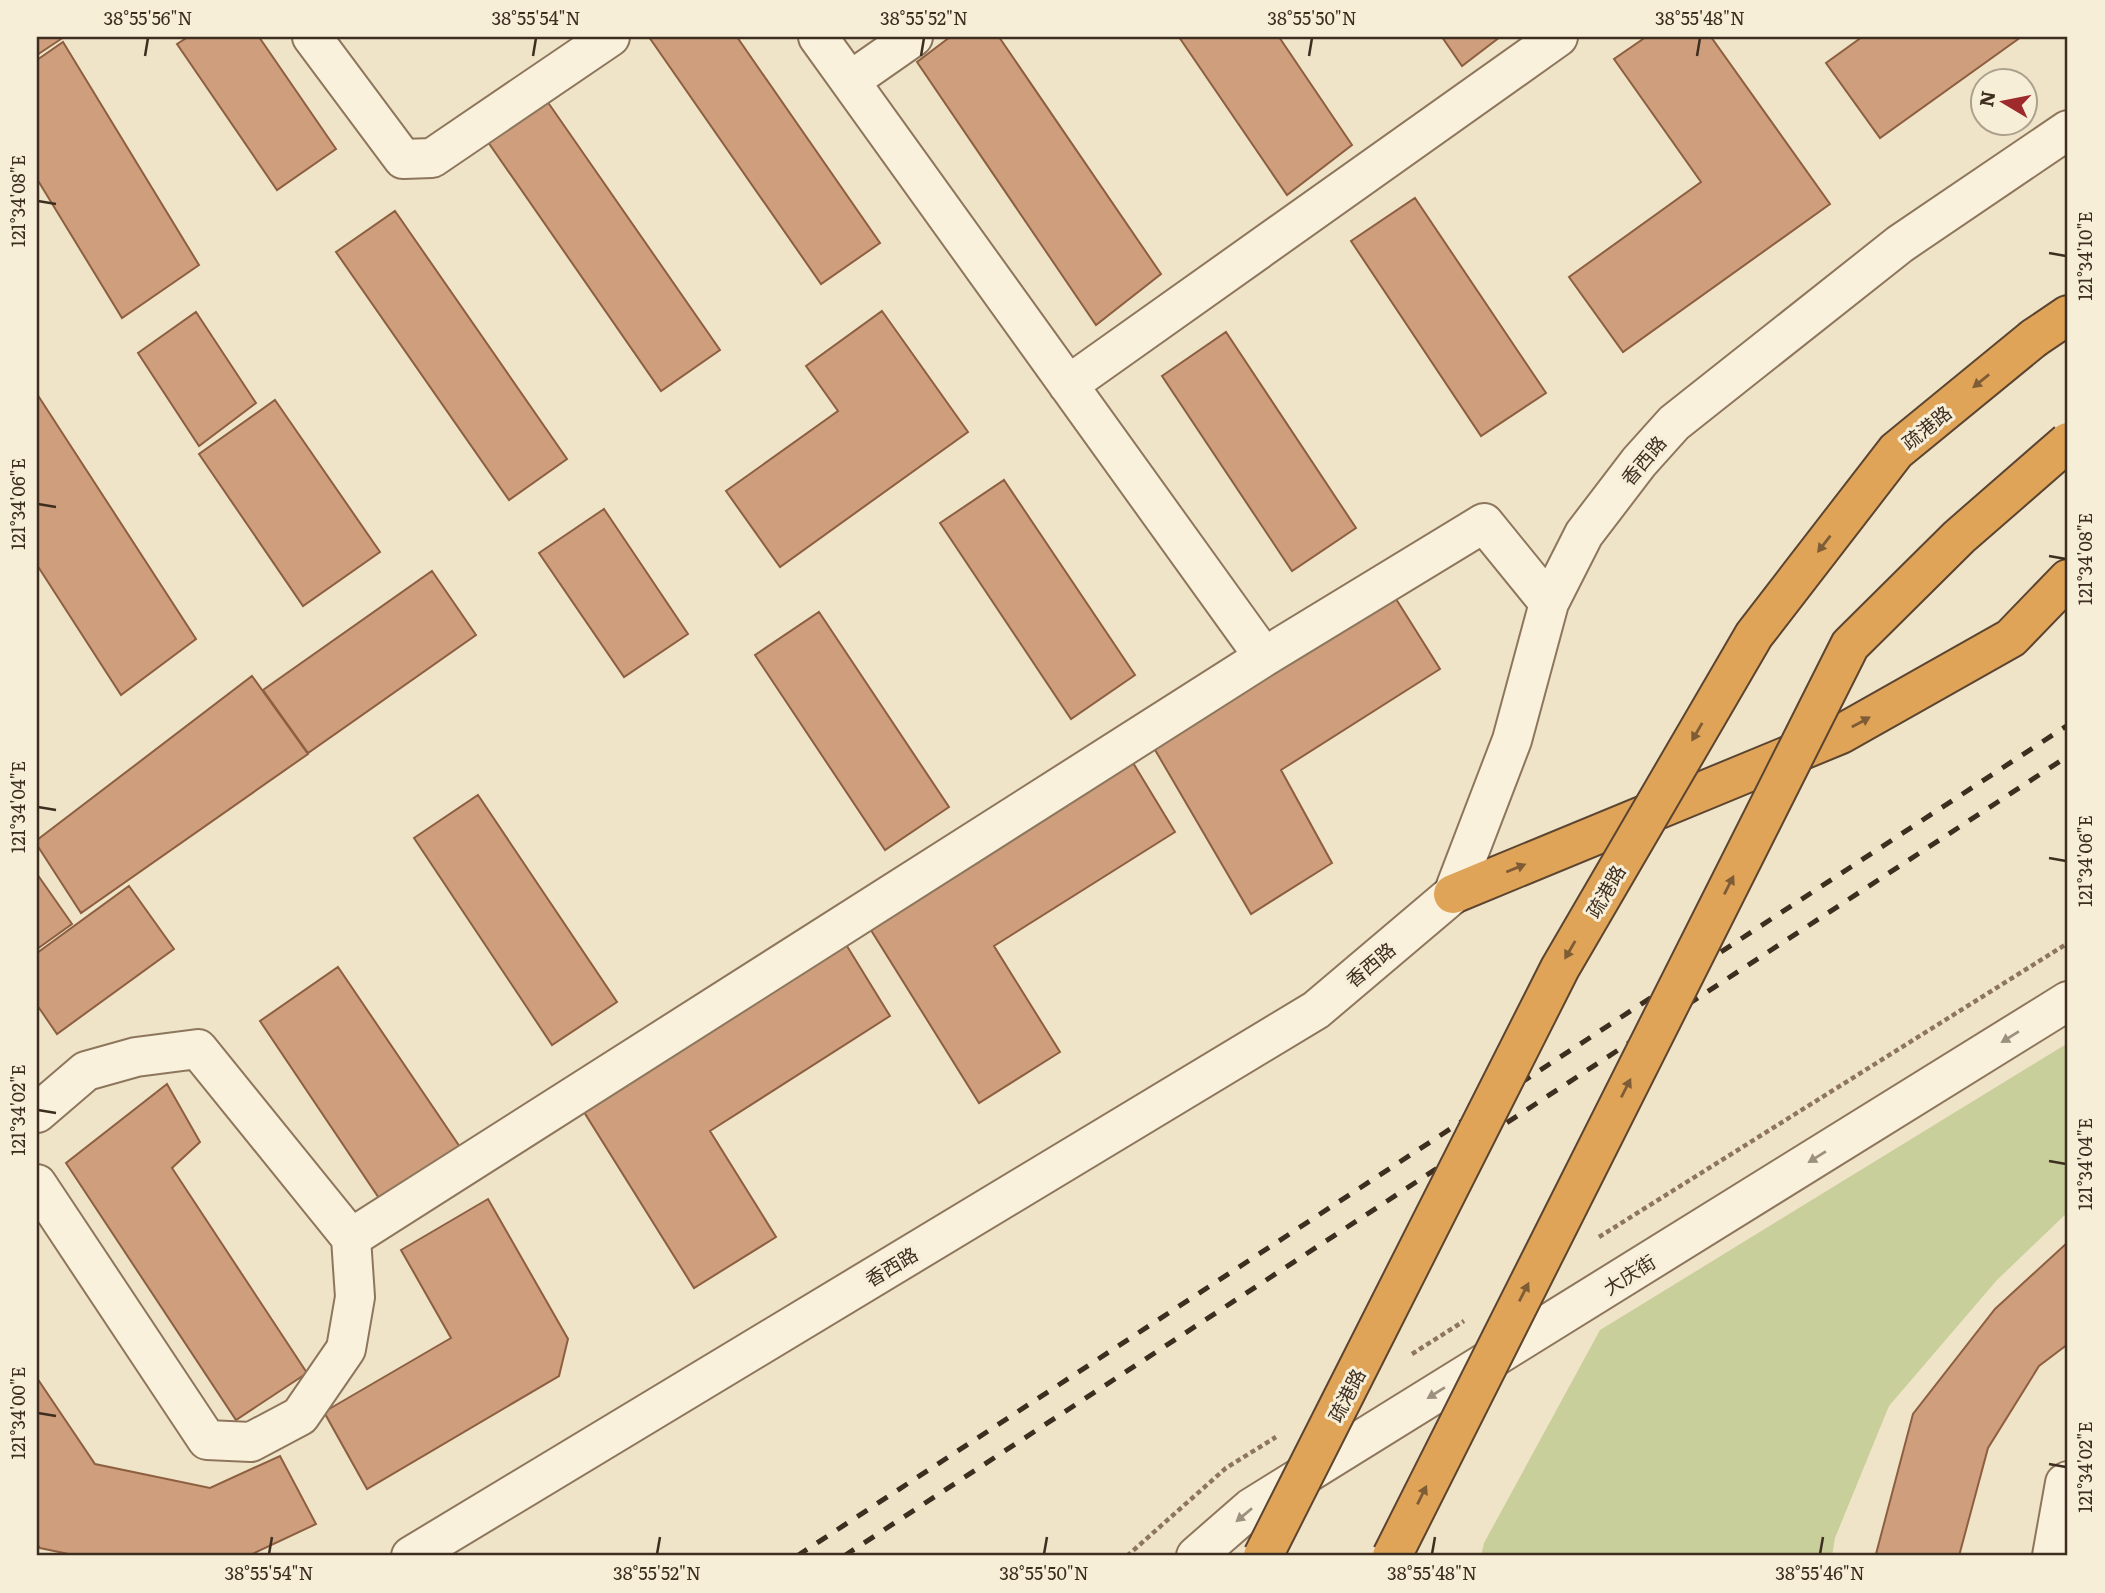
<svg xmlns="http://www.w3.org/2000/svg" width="2105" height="1593" viewBox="0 0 2105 1593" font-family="Literata,'Noto Sans SC',serif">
  <rect width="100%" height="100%" fill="#f0e4c8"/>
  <path fill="#c9cf9b" d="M2068,1043V1212L1997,1280L1889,1406L1835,1538L1832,1556H1481L1484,1543L1600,1330Z"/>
  <path fill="#cf9f7d" stroke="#8d5f41" stroke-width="2" d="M37,37H60L61,39L37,55Z
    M188,37H259L336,149L277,190L177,44Z
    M649,37H737L880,243L821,284Z
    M950,37H999L1161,274L1096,325L917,62Z
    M1179,37H1279L1352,145L1287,195Z
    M1442,37H1500L1462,66Z
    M1646,37H1711L1830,204L1623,352L1569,277L1701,182L1614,59Z
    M1862,37H2021L1880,138L1826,63Z
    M63,42L199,265L122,318L37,179V60Z
    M547,101L720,350L661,391L488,142Z
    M1415,198L1546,393L1481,436L1351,241Z
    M395,211L567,459L509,500L336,252Z
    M882,311L968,432L780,567L726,491L838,411L806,366Z
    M196,312L256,403L199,446L138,353Z
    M1226,332L1356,528L1292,571L1162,376Z
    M37,394L196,639L121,695L37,565Z
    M275,400L380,552L303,606L199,454Z
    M1004,480L1135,675L1071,719L940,523Z
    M604,509L688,634L624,677L539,553Z
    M432,571L476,635L308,753L263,690Z
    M1391,591L1440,669L1281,770L1332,863L1251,914L1151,743Z
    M819,612L949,807L885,850L755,655Z
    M252,676L308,754L81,913L37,845V840Z
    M1127,753L1175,832L994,946L1060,1052L979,1103L864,919Z
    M478,795L617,1002L552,1045L414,838Z
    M37,874L72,924L37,949Z
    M129,886L174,949L57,1034L37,1005V953Z
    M842,938L890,1016L710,1131L776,1237L694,1288L579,1104Z
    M338,967L460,1147L381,1201L260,1021Z
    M167,1084L200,1142L172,1168L307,1373L236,1420L66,1163Z
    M488,1199L568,1339L559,1376L367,1489L324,1412L451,1338L401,1250Z
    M2068,1242V1344L2039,1366L1988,1448L1959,1556H1885L1876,1554L1913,1414L1995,1309Z
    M37,1378L95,1464L210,1488L280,1456L316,1524L248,1556H78L40,1548L37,1544Z"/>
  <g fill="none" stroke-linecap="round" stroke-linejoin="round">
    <g stroke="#8d765c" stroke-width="42">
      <path id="minor" d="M312,37L403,159L432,158L610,37
        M818,37L1264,657
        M850,81L913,37
        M1068,385L1558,37
        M37,1113L86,1071L136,1057L198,1049L351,1238L355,1297L346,1349L300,1416L251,1442L207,1440L37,1184
        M351,1238L1264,657L1484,523L1549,603
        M411,1556L1316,1010L1453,894L1512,740L1549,603L1584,534L1639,462L1674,423L1900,244L2068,130
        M1196,1556L1251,1508L2068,1001
        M2052,1556L2065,1483L2068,1481"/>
    </g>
    <g stroke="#5b4430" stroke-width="42">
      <path id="highway" d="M2034,338L2068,315
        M1453,894L1841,734L2011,638L2068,579"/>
    </g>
    <path stroke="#8d765c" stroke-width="4.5" stroke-dasharray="5 3.5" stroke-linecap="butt" d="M1599,1237L2068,943
      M1412,1354L1464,1321
      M1127,1556L1226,1468L1276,1437"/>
    <use href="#minor" stroke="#faf1dc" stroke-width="38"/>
    <use href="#highway" stroke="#e0a458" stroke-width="38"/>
    <path stroke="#3d2e20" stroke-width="5" stroke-dasharray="12 12" stroke-linecap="butt" d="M797,1556L2068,725
      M844,1556L2068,756"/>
    <g stroke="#5b4430" stroke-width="42" stroke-linecap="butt">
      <path id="highway-bridge" d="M1263,1556L1560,968L1754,635L1896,451L2034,338
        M1392,1556L1850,645L1959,537L2068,442"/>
    </g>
    <use href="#highway-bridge" stroke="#e0a458" stroke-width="38"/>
  </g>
  <defs><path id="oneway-solid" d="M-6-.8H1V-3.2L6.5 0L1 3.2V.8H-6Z" transform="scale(1.75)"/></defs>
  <g fill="#7e5d36">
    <use href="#oneway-solid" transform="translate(1981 381) rotate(141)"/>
    <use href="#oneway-solid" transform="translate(1824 544) rotate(128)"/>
    <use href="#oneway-solid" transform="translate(1861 722) rotate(-29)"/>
    <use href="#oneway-solid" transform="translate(1697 732) rotate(120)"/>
    <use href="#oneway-solid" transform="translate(1516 868) rotate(-22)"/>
    <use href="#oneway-solid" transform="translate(1729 885) rotate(-63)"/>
    <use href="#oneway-solid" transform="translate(1570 950) rotate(120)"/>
    <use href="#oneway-solid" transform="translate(1626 1088) rotate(-63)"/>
    <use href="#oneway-solid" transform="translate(1524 1292) rotate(-63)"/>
    <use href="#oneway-solid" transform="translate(1422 1495) rotate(-64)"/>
  </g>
  <g fill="#9c907e">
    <use href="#oneway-solid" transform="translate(2010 1037) rotate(148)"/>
    <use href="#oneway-solid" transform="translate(1817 1157) rotate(148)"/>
    <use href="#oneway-solid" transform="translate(1436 1393) rotate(148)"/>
    <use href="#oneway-solid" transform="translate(1244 1515) rotate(140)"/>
  </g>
  <path fill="none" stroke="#3d2e20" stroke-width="2.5" d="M145,56L148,38M533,56L536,38M921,56L924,38M1309,56L1312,38M1697,56L1700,38M38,201L56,204M2049,253L2066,256M38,504L56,507M2049,556L2066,559M38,807L56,810M2049,858L2066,861M38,1110L56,1113M2049,1161L2066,1164M38,1413L56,1416M2049,1464L2066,1467M269,1554L272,1537M657,1554L660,1537M1044,1554L1047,1537M1432,1554L1435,1537M1820,1554L1823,1537"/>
  <g text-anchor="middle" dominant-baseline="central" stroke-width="6" stroke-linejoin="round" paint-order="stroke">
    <g font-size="19" fill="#3d2e20" stroke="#f7eed8">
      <text transform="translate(1926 427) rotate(-39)">疏港路</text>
      <text transform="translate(1643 460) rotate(-50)">香西路</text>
      <text transform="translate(1605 891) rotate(-60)">疏港路</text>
      <text transform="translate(1370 964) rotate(-40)">香西路</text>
      <text transform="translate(891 1266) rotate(-31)">香西路</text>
      <text transform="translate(1629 1274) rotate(-32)">大庆街</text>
      <text transform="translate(1346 1395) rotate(-63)">疏港路</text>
    </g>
  </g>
  <rect width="2105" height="1593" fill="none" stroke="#f7eed8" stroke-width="77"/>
  <g transform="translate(2004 102) rotate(280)"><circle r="33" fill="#f7eed8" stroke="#ada18e" stroke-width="2"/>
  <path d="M0-5L12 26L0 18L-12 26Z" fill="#9e2a2b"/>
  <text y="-10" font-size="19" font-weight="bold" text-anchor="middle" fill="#3d2e20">N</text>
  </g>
  <rect x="38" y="38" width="2028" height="1516" fill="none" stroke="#3d2e20" stroke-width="2.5"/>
  <g font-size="18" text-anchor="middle" fill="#3d2e20">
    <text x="148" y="25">38°55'56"N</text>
    <text x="536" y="25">38°55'54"N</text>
    <text x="924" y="25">38°55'52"N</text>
    <text x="1312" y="25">38°55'50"N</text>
    <text x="1700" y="25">38°55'48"N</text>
    <text transform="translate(19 201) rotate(-90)" y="6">121°34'08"E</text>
    <text transform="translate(2086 256) rotate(-90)" y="6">121°34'10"E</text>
    <text transform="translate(19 504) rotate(-90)" y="6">121°34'06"E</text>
    <text transform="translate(2086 559) rotate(-90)" y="6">121°34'08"E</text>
    <text transform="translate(19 807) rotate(-90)" y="6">121°34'04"E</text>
    <text transform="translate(2086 861) rotate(-90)" y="6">121°34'06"E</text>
    <text transform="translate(19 1110) rotate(-90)" y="6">121°34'02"E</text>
    <text transform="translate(2086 1164) rotate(-90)" y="6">121°34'04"E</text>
    <text transform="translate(19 1413) rotate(-90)" y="6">121°34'00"E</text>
    <text transform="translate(2086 1467) rotate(-90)" y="6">121°34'02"E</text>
    <text x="269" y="1580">38°55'54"N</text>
    <text x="657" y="1580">38°55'52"N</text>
    <text x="1044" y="1580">38°55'50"N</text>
    <text x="1432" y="1580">38°55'48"N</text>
    <text x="1820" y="1580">38°55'46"N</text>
  </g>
</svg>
